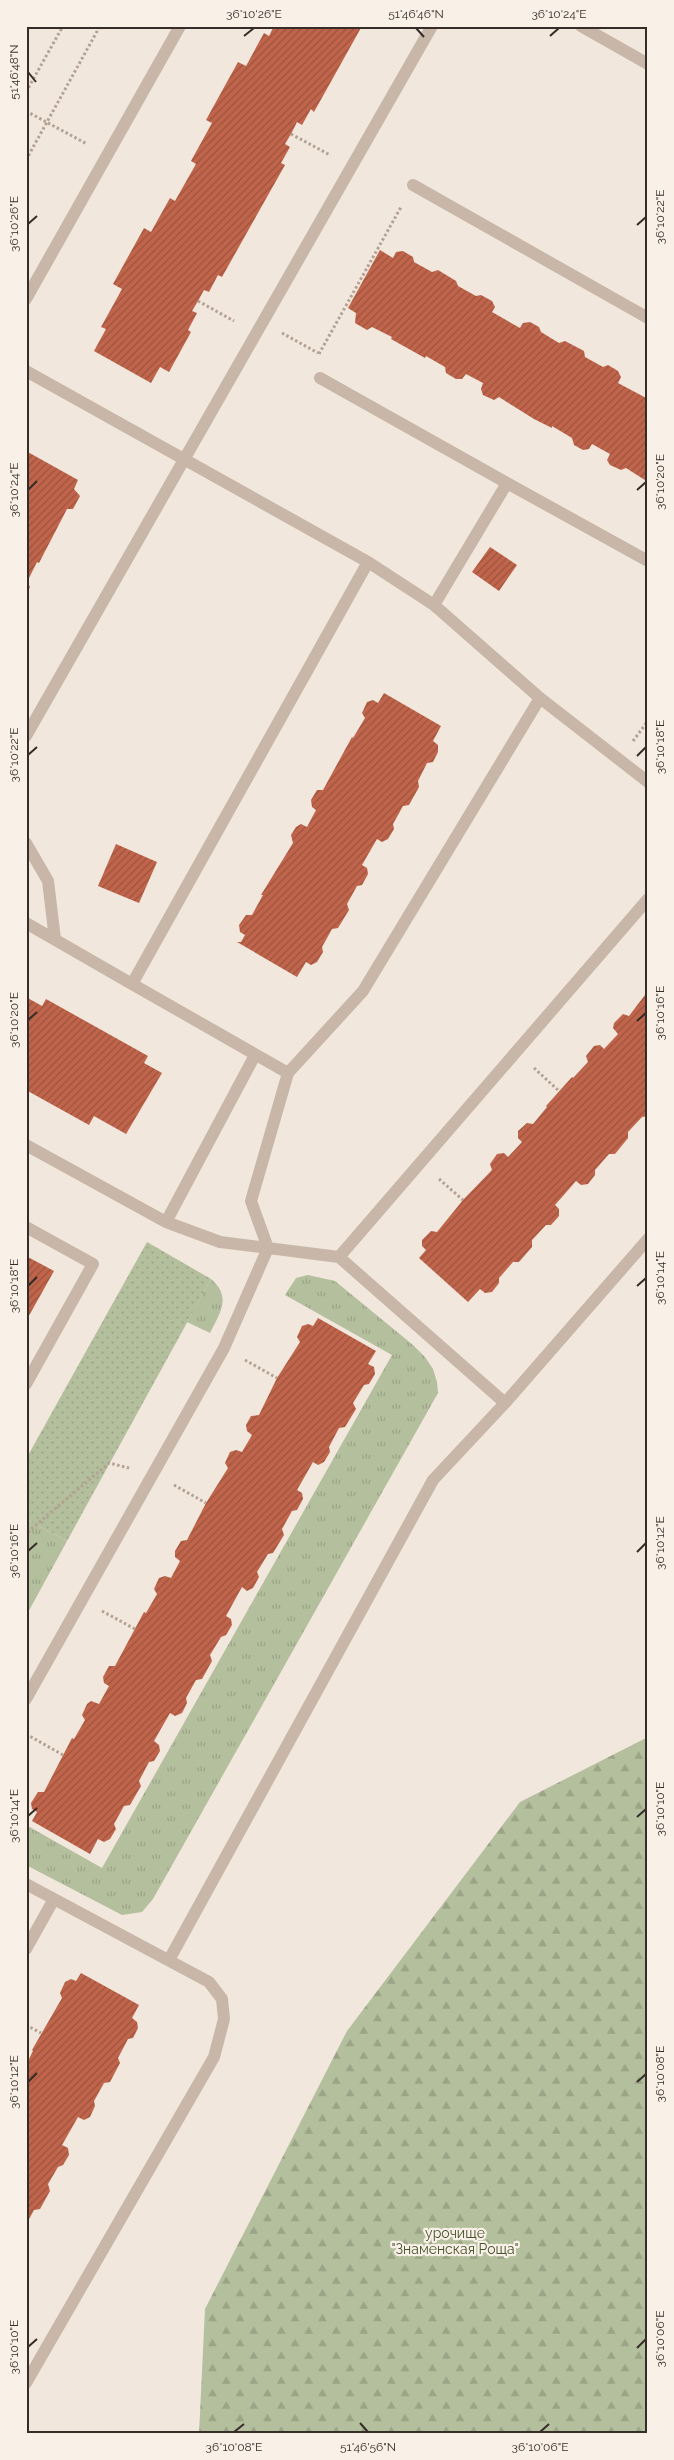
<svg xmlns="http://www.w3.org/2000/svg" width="674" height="2460" viewBox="0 0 674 2460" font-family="Raleway,sans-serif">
  <defs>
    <pattern id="grass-tufts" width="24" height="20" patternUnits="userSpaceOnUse" patternTransform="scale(1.25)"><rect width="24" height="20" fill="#b4bf9d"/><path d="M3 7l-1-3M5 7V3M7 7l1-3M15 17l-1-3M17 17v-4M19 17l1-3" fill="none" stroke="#9ba487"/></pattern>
    <pattern id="forest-firs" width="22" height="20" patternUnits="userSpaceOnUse" patternTransform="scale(1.25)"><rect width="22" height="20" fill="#b4bf9d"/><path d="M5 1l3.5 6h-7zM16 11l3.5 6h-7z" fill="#9ba487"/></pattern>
    <pattern id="park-dots" width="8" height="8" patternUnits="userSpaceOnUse" patternTransform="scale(1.25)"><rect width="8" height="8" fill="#b4bf9d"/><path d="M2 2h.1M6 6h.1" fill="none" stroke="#9ba487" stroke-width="1.8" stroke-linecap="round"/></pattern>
    <pattern id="building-hatch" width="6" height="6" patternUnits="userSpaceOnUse" patternTransform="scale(1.25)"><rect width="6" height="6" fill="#c0654b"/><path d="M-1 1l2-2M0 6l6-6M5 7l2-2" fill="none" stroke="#9d533e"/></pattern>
  </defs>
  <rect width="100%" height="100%" fill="#f1e7dc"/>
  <path fill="url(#grass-tufts)" d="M308,1275L335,1281L413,1345L425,1357L433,1369L437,1382L438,1393L153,1899L142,1912L122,1915L26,1865V1825L102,1868L392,1355L285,1295L296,1278Z
    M211,1279C232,1297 220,1313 210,1333L187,1322Z
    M26,1519L67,1541L26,1616Z"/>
  <path fill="url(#forest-firs)" d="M648,1737V2434H199L205,2309L347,2031L520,1802Z"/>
  <path fill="url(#park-dots)" d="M147,1242L211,1279L67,1541L26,1519V1459Z"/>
  <path fill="url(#building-hatch)" d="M274,26H362L314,112L311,109L302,125L297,122L291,134L285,144L290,147L281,163L285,165L222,277L218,275L209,292L204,290L198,301L192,311L197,313L188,330L191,332L169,372L160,367L151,383L94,351L106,329L101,327L122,289L113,284L144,228L151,232L170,198L175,201L196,164L191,161L212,123L206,120L238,62L246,66L264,33L269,36Z
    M380,250L393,258L396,252L403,251L413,257L414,262L432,272L438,270L456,281L458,286L476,296L481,295L492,301L495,307L492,312L520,328L523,323L530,322L539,327L541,332L559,343L565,341L584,351L585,357L603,367L608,365L618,371L621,377L618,383L648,399V482L626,468L621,470L610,465L607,460L610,454L592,444L589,449L583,450L574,445L572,438L552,426V428L534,419L499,397L494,400L483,395L481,389L483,383L466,374L462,379H456L446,373L445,367L426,356L425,358L391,339L392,337L372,327L367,330L355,323L356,313L348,308Z
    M26,451L78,480L74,489L80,496L73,509H67L39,563L37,562L27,582L30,587L26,595Z
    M490,547L517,565L499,591L472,572Z
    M384,693L441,726L433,741L438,745V752L433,762L427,763L418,781L419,787L409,805L403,806L393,824L394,829L388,839L382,842L377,839L362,865L367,868L368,874L362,885L357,886L347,904L349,910L338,928L332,929L322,947L323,952L317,962L311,965L306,962L297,977L237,942H241L245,935L240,932L239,925L246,915H252L263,895H261L293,843L291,835L296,827L301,824L307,827L316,810L312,807L311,800L317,790H323L352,737L353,738L365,718L362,713L367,702L373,700L378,703Z
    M116,844L157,862L139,903L98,886Z
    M648,991V1116L642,1117L628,1132V1138L615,1154H609L595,1170V1175L588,1184L581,1185L576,1181L555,1205L559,1209V1216L551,1225H546L532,1240V1247L519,1262H513L499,1278V1283L492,1292L485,1293L480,1289L468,1302L419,1258L426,1250L422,1246V1240L431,1231L437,1232L463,1200L492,1170L490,1164L497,1154L504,1153L508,1157L522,1142L518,1138V1131L527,1123L533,1124L547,1107L546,1106L572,1077L573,1078L588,1062L586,1056L594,1046L600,1045L604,1049L618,1034L613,1028L614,1023L623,1014L629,1016Z
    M26,997L42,1006L46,999L148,1056L144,1063L162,1073L126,1134L94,1116L89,1125L26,1090Z
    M26,1256L54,1271L26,1321Z
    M318,1318L376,1351L368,1364L374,1367L375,1374L369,1384L364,1385L353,1403L356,1409L345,1427L339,1428L329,1447L330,1452L324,1462L318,1465L313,1462L297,1490L302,1493L303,1499L297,1510L292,1511L282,1529L284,1535L273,1553L268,1554L257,1572L259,1577L253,1588L247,1591L242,1587L226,1616L231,1619L232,1625L226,1635L221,1637L210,1655L212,1661L202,1679L196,1680L186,1698L187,1703L182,1713L175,1716L170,1713L154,1741L159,1745L160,1751L154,1761L149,1762L139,1781L141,1786L130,1805L124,1806L114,1824L116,1829L110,1839L104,1842L98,1839L90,1854L32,1821L37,1812L32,1809L31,1803L38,1792H44L72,1738L74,1739L85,1720L82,1715L87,1704L91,1701L99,1704L109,1686L104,1683L103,1677L109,1666H115L144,1612L146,1613L157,1594L154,1589L159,1578L165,1576L171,1578L180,1561L175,1557V1551L181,1541L187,1540L206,1503L228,1468L225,1463L230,1452L236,1450L242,1452L252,1435L247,1431L246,1425L251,1416L259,1415L277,1378L300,1342L297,1337L302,1326L308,1324L313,1326Z
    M81,1973L139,2005L132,2018L137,2022L138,2028L133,2038L128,2039L118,2058L120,2063L110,2082L104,2083L94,2101L95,2106L90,2117L84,2120L78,2117L62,2145L68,2148L69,2155L63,2165L58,2167L48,2184L50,2191L40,2209L34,2210L26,2225V2065L33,2051L32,2050L62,1998L60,1993L65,1982L71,1979L76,1981Z"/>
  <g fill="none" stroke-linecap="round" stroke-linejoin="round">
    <path stroke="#b4a193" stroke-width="3" stroke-dasharray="2.5 2.5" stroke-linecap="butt" d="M26,92L63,26
      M26,111L87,144
      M291,134L330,155
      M26,160L100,26
      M198,301L234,321
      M282,333L318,353
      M319,354L401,207
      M633,741L648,721
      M534,1068L559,1091
      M439,1179L463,1200
      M245,1360L277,1378
      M174,1485L206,1503
      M26,1537L30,1530L109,1463L129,1468
      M102,1611L135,1629
      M26,1734L63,1755
      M26,2025L41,2033"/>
    <path stroke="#c8b7a9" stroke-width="12" d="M581,26L648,64
      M413,185L648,318
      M26,299L180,26
      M26,371L368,562L434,605L540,698L648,782
      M320,378L507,483
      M368,562L132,984L288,1073L363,991L540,698
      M434,605L507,483L648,561
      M26,736L432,26
      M26,843L48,881L55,939
      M648,899L339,1257L505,1403L648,1239
      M26,923L132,984
      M26,1145L166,1222L220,1242L339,1257
      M166,1222L255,1055
      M26,1227L93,1264L26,1384
      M26,1699L224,1348L268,1248L251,1201L288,1073
      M26,1884L209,1982L222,1999L224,2019L214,2057L26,2383
      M26,1949L54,1899
      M169,1960L433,1480L505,1403"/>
  </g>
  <path fill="none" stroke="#362c28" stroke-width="2" d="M416,28L424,37M244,36L254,28M550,36L559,28M28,72L36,82M28,224L37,216M637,225L646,217M28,490L37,481M637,490L646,482M28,755L37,747M637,756L646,747M28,1020L37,1012M637,1021L646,1013M28,1286L37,1277M637,1286L646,1278M28,1551L37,1543M637,1552L646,1543M28,1816L37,1808M637,1817L646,1809M28,2082L37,2073M637,2082L646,2074M28,2347L37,2339M637,2348L646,2339M360,2423L368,2432M234,2432L244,2424M540,2432L549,2424"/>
  <g text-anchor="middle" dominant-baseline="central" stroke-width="4.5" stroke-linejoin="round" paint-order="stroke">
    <g font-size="14" fill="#46532d" stroke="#f9f1e8">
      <text x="455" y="2233">урочище<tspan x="455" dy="16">"Знаменская Роща"</tspan></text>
    </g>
  </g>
  <rect width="674" height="2460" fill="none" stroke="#f9f1e8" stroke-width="55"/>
  <rect x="28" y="28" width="618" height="2404" fill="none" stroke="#362c28" stroke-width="2"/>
  <g font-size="12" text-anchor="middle" fill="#362c28">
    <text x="254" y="18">36°10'26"E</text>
    <text x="416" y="18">51°46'46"N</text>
    <text x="559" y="18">36°10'24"E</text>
    <text transform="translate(14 72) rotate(-90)" y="4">51°46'48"N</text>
    <text transform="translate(660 217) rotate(-90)" y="4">36°10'22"E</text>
    <text transform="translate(14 224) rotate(-90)" y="4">36°10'26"E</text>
    <text transform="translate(660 482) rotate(-90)" y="4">36°10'20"E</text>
    <text transform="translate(14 490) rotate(-90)" y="4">36°10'24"E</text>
    <text transform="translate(660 747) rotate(-90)" y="4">36°10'18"E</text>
    <text transform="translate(14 755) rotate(-90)" y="4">36°10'22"E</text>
    <text transform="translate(660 1013) rotate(-90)" y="4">36°10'16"E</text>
    <text transform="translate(14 1020) rotate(-90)" y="4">36°10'20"E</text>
    <text transform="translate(660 1278) rotate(-90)" y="4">36°10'14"E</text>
    <text transform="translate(14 1286) rotate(-90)" y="4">36°10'18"E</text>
    <text transform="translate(660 1543) rotate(-90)" y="4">36°10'12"E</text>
    <text transform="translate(14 1551) rotate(-90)" y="4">36°10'16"E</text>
    <text transform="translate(660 1809) rotate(-90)" y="4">36°10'10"E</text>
    <text transform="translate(14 1816) rotate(-90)" y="4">36°10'14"E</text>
    <text transform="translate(660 2074) rotate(-90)" y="4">36°10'08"E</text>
    <text transform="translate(14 2082) rotate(-90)" y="4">36°10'12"E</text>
    <text transform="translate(660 2339) rotate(-90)" y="4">36°10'06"E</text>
    <text transform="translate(14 2347) rotate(-90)" y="4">36°10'10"E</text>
    <text x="234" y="2451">36°10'08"E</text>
    <text x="368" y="2451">51°46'56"N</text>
    <text x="540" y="2451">36°10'06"E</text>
  </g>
</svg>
